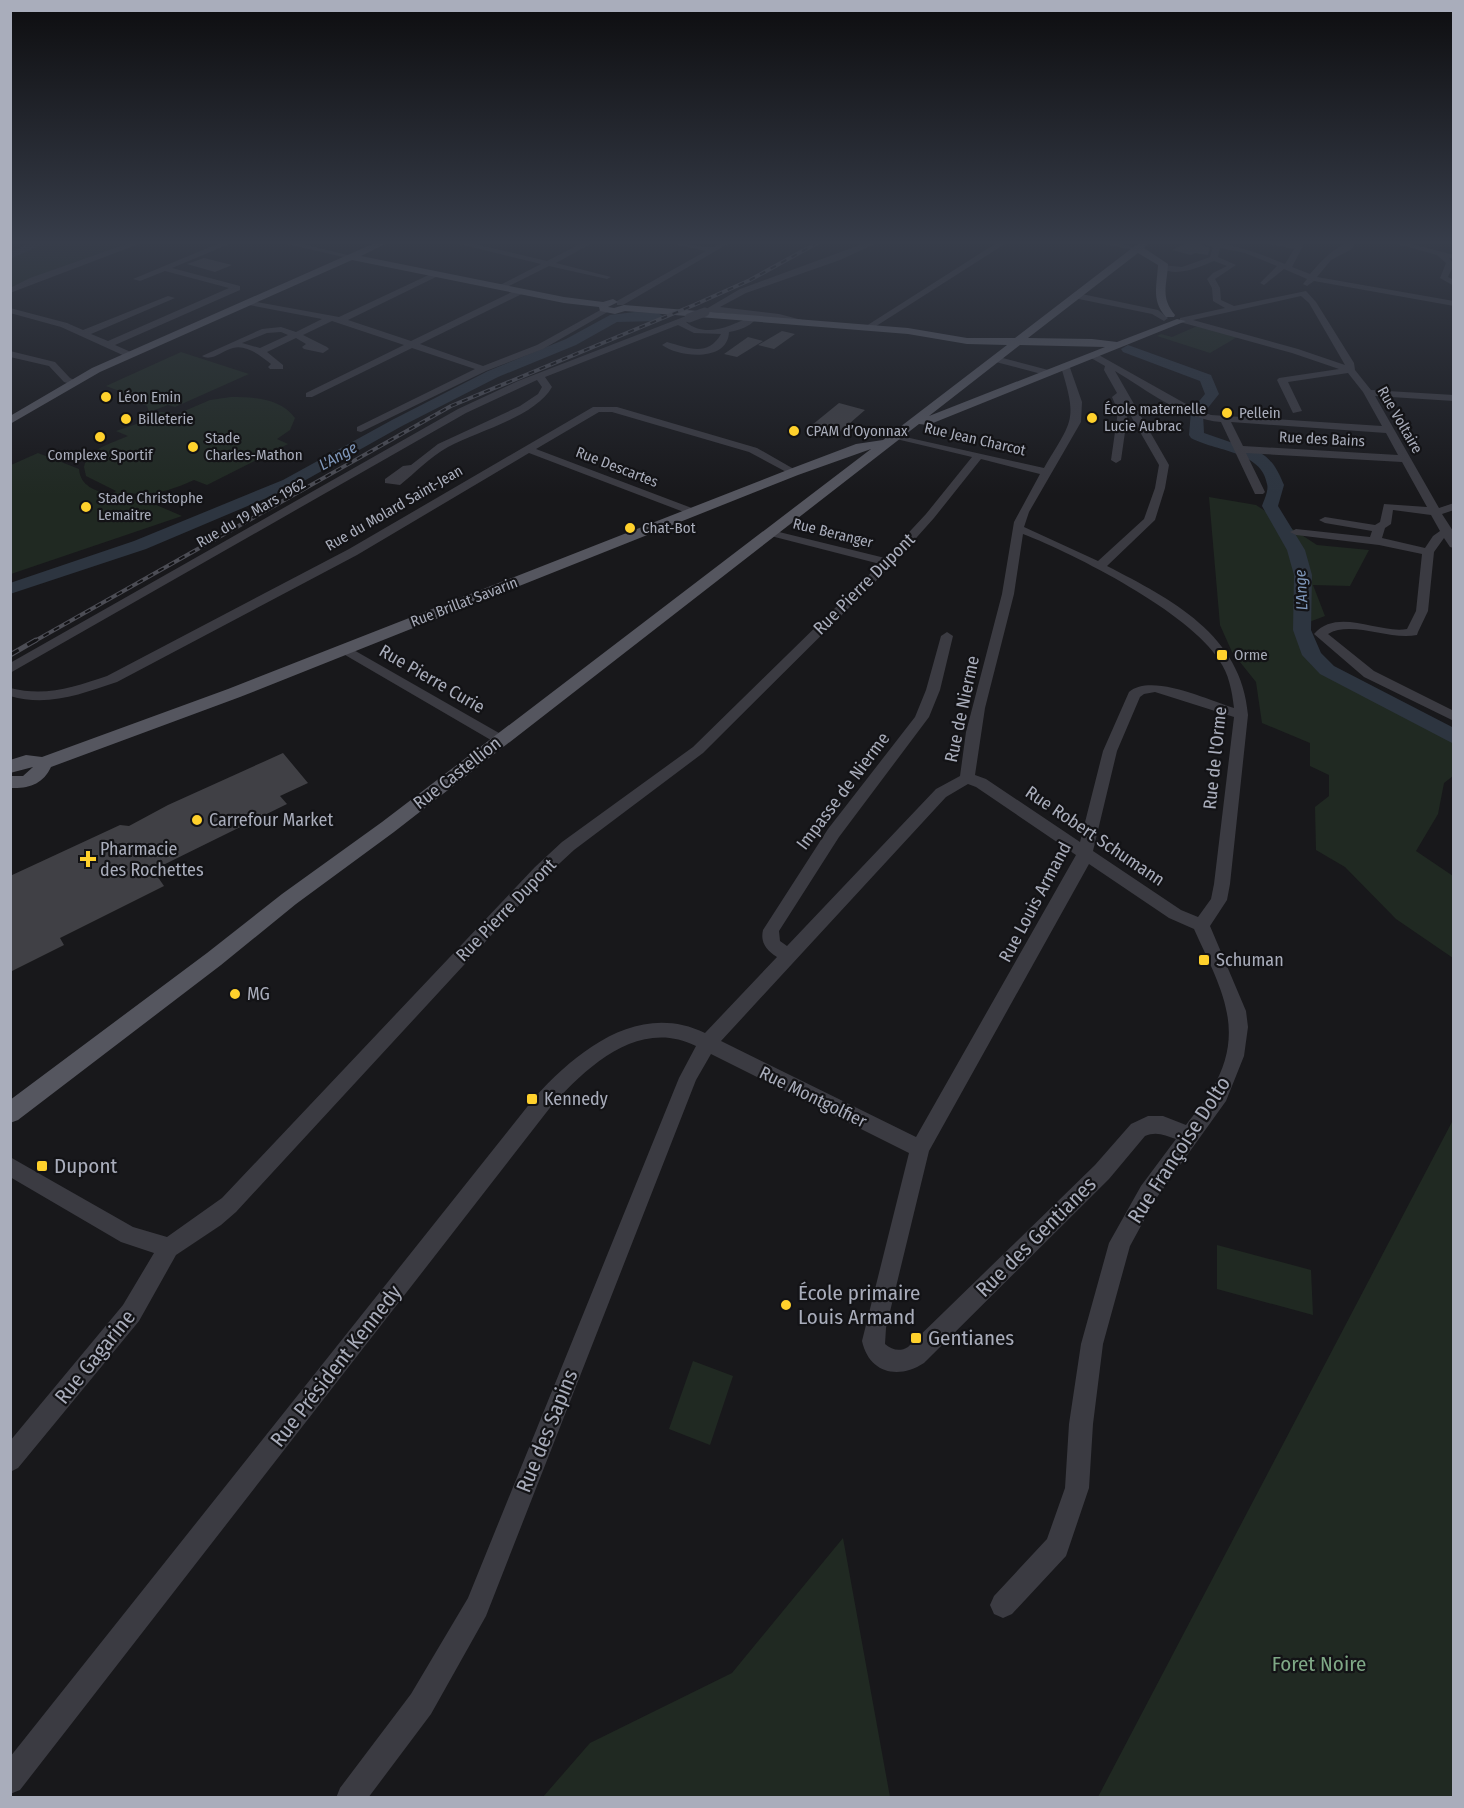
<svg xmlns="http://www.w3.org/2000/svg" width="1464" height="1808" viewBox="0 0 1464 1808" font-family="'Fira Sans Condensed',sans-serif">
  <rect width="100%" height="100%" fill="#18181b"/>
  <path fill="#202922" d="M43,242H140L11,291L10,256Z
    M1195,327H1199L1239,336L1210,353L1157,336L1161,334L1172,337Z
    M181,352L249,374L175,407L168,405L149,412L147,406L127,397L130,395L106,386Z
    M231,397C253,397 281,398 295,418L290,430L277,439L288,444L207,485L194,480C172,490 148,498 124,492L117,497L140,498L182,516L11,574V465L38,453L79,469C80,486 96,491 110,495L116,491L86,476L84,467C88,448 113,443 128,436L116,431L145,421L143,419C154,413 160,409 175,415L210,400Z
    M1209,497L1256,505L1317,545L1369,550L1350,586L1313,585L1325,616L1309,622L1313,649L1336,671L1453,735V776L1444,783L1438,814L1416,851L1453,876V958L1396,919L1345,867L1316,850L1315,807L1329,796V775L1310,766V743L1262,723L1256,682L1232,652L1220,625Z
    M1453,1120V1797H1098Z
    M1217,1245L1311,1270L1313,1315L1217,1289Z
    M693,1361L733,1376L710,1445L669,1429Z
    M843,1538L890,1797H543L590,1743L732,1673Z"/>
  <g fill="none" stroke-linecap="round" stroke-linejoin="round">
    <path fill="#2d3540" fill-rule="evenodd" d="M33,242H48L10,259V252Z
      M635,312L658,313L664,317L658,321L617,322L576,345L498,377L402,426L295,486L146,549L10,594V583L134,541L283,480L392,420L488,371L566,339L610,315Z
      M1128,345L1211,375L1219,394L1203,414L1204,433L1259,452C1273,460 1278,471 1284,485L1278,506L1305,550L1312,575L1311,630L1321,653L1334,666L1454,728V744L1320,674L1302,655L1293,630L1294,575L1287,550L1262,506C1264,500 1269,490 1267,484C1262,451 1214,451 1191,438L1189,435L1191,411L1205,394L1200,381L1123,352L1121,349Z"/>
  </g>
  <path fill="#404045" d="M1189,242H1196L1210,248L1208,255L1195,253L1191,255L1172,250Z
    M204,258L232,265L215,272L187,264Z
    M782,331L795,334L774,349L758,345Z
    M748,337L763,341L737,357L724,354Z
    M839,403L865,410L835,436L815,430L819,427L812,425Z
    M283,753L308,783L280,796L287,804L153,870L164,886L60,938L64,945L10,972V876L120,825L129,826L168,805Z"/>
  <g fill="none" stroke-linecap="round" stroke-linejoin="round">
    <path fill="#3b3b42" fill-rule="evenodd" d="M132,242H144L10,293V288L30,278Z
      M222,242H234L172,268L240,286V290L115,345L133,353V357H127L61,327L10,313V308L67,323L83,330L168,296L175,298L91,334L108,341L229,288L165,271L140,281L133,279Z
      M278,242H294L356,257L352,259Z
      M451,242H466L547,261L584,242H594L556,263L611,277L607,279L549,266L503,289L499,287L500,285L541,264Z
      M664,242C675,242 707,248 712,247C720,245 722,242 731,242L623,305H617V301L706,251Z
      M868,242H879L840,260L746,293L720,307L779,314L802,320V324L752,316L756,319C749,327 740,330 729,332C728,362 680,358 662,345L667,342C688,348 708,357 721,334L694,333L678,325L545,377L552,387C535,417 478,431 448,447C430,457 415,473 400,485L385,483V479L403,466L411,465L438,444L520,406L538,394L542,387L537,380L466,413L10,673V663L458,409L518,381L686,316H692V320L686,322C706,339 732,325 752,316L712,312L705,315L701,312L740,289Z
      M998,242H1008L870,330L863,328Z
      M1095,242H1113L1142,249L1138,251Z
      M1198,242C1230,242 1256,252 1285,264L1294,249L1260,242L1296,244L1305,242L1292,267L1310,274C1321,261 1338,242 1356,242L1352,249L1331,260L1317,277L1454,301V306L1314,281L1307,286L1303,284L1307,279L1284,269L1264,285L1260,283L1277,266L1245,253L1220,248L1218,257L1236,265L1215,279L1220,288L1221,300L1234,306L1306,291L1316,302L1354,363L1355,370L1371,390L1454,395V401L1375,396L1439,508L1454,503V510L1442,514L1453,531L1454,548L1450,547L1444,538L1434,552L1428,611L1418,632L1417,635C1390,641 1352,620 1328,634L1374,671L1454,711V721L1364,677L1314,634C1338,607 1378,634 1407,629L1416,611L1422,554L1379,545L1296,535L1290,532L1296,529L1370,537L1372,531L1325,523L1319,520L1325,517L1375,525L1380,522L1384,504L1427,507L1402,462L1246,453L1265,492L1263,494H1255L1221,422C1183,419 1147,390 1115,371L1169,465L1165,488L1155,520L1107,566C1171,599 1242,635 1248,715L1230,884L1227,900L1210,926L1246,1011L1248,1027L1244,1056L1226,1101L1155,1200L1130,1246L1103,1344L1093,1424L1089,1488L1066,1556L1012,1614L1003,1618L994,1614L990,1605L994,1596L1047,1539L1065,1488L1069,1424L1081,1344L1109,1243L1141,1186L1176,1139C1165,1135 1156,1131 1145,1136L1109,1179L924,1363C898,1380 869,1373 862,1341L909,1153L711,1054L696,1080L486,1616L431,1714L368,1798H336L340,1788L411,1694L468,1598L679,1078L696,1046C638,1017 585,1068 549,1109L20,1790L10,1794V1757L535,1097C578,1050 639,1001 705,1033L777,957C767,951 760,943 763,930L828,829L915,717L926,690L941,636L947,632L953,636L940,690L929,717L839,837L779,931L780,941L787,946L936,789L960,776L966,732L1002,594L1014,522L1040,474L981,459L934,518L892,565L703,753L574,850L547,875L236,1212L221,1225L176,1255L139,1321L18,1468L10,1472V1441L123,1305L154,1253L121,1242L10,1177V1157L133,1227L167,1237L222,1198L535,867L562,842L693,747L880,564L767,535V531L771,530L885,558L926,514L972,457L892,438V434L1044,468C1072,420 1078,422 1061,367L1069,365L1082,402L1081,422L1029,512L1024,527L1098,561L1144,519L1155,488L1159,465L1128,411L1121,460L1116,463L1111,460L1118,411L1112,397L1117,393L1104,370L1105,366L1091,358V354H1097L1195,409L1211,415L1382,426L1363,392L1348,373L1288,382L1302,411L1293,413L1277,380L1279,378L1339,369L1292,353L1180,322V318L1225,308L1213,301L1212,288L1207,279L1213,273L1227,266L1214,261C1197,268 1176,278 1159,267L1163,265L1182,267L1210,257L1213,247ZM1301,296L1309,303L1345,365L1298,349L1193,320ZM1231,422L1386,433L1398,455L1243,446ZM1393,510L1431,515L1440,531L1433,536L1425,548L1382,538L1385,528L1391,524ZM1023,534C1075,554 1190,613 1219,660C1229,674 1232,691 1234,708C1207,700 1152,673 1129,692L1103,751L1080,842L986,779L975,775L985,708L1014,594ZM1155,692L1234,717L1214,884L1211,899L1198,917L1181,910L1093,851L1117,751L1140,697L1144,694ZM968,784L976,787L1076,855L916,1137L721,1041L946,797ZM1089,864L1169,918L1194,929C1220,987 1248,1030 1211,1091C1204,1103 1194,1114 1186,1125L1163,1116H1148L1131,1124L1095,1165L908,1347C900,1352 892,1350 885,1344L886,1328L929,1151Z
      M1390,242H1404L1454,255V259L1449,258L1454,264L1448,277L1454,280V286L1440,278L1446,263L1437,255Z
      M435,272L439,274L438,276L348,320L411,341L518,289H524V293L420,344L483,366L537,345L604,308L611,310L543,349L486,371L361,432L357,431V427L475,369L412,348L312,397H306V393L404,345L332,321L303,335L327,347L329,349L323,353L304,349L302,347L306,344L296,338L267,352L283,365V369H270L268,367L271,364C261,356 246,344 233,348C223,350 212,362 202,356L262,329L281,327L296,332L322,319L249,305L246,304V300L339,317ZM281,332L288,335L260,348L242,343L267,333Z
      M1077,293L1158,310L1168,318L1164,321L1152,314L1074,298L1073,296Z
      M10,351L55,362L70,378L78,382L73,385L64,382L49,366L10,357Z
      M995,356L1052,371L1054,373L1049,376L992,361V357Z
      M593,407H617L757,448L799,472L798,474H790L749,452L612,412H599L536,449L697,510V514H689L529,453L357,555L117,682C81,694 48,707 10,696V688C46,697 74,687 107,676L349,549Z
      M345,645L506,737L508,740L506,743H496L340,652L338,649Z"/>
    <path fill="#55565f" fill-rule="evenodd" d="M377,242H389L361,256L564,297L603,302L613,299L618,302L608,307L614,308L624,305L908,328L967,338H1015L1140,242H1150L1144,248L1168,264C1167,286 1160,297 1175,315L1174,317H1166C1151,301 1157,285 1158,265L1138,253L1028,338L1092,339L1117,342L1177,319L1186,321L928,425L919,424L394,832L296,904L221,965L18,1120L10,1123V1100L207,953L282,894L382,822L871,449L798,475L240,697L51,767C43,784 29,789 10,788V776H23L33,767L10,773V760L26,755L42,757L228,689L790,469L856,444L883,440L1007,345L967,344L908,334L625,311L615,314L600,311L599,307L564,303L352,260L100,372L10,424V416L92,368ZM1020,345L1105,347L929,416Z"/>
    <g stroke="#4c4d55" stroke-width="4">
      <path id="rail-far1" d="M33,642L451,406L694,305L750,280L819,242"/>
    </g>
    <g stroke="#4c4d55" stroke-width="5">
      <path id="rail" d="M10,655L36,640"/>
    </g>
    <use href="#rail-far1" stroke="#131316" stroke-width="2" stroke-dasharray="6" stroke-linecap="butt"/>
    <use href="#rail" stroke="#131316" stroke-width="3" stroke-dasharray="10" stroke-linecap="butt"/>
    <path stroke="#3b3b42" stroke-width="9" d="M689,318L705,312"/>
  </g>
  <linearGradient id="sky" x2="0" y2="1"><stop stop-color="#0d0d0f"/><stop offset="0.49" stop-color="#373d4a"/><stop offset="1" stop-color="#373d4a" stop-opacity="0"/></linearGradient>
  <rect width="1464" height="495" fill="url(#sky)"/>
  <g fill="#ffd12c" stroke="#131316" stroke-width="2">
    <circle cx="106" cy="397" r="6"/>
    <circle cx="1227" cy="413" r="6"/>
    <circle cx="1092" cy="418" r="6"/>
    <circle cx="126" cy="419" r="6"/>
    <circle cx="794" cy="431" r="6"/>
    <circle cx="100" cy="437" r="6"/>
    <circle cx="193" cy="447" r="6"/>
    <circle cx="86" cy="507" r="6"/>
    <circle cx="630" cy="528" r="6"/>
    <rect x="1216" y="649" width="12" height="12" rx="3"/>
    <circle cx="197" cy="820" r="6"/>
    <path d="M85 850h6v6h6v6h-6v6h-6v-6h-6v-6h6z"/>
    <rect x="1198" y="954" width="12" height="12" rx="3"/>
    <circle cx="235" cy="994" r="6"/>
    <rect x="526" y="1093" width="12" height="12" rx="3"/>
    <rect x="36" y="1160" width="12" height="12" rx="3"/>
    <circle cx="786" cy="1305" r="6"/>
    <rect x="910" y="1332" width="12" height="12" rx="3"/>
  </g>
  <g text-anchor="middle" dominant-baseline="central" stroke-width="4.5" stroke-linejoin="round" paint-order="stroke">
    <g font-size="15" fill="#a9adbb" stroke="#131316" text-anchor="start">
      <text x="118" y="397">Léon Emin</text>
      <text x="1104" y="409">École maternelle<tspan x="1104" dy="17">Lucie Aubrac</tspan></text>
      <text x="1239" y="413">Pellein</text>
      <text x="138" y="419">Billeterie</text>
      <text x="806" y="431">CPAM d’Oyonnax</text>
      <text x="205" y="438">Stade<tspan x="205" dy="17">Charles-Mathon</tspan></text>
      <text x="100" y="455" text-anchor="middle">Complexe Sportif</text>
      <text x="98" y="498">Stade Christophe<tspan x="98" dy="17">Lemaitre</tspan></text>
      <text x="642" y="528">Chat-Bot</text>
      <text x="1234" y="655">Orme</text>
    </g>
    <g font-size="15" fill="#a9adbb" stroke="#131316">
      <text transform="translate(1400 420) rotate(60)">Rue Voltaire</text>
      <text transform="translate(975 439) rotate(13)">Rue Jean Charcot</text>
      <text transform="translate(1322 439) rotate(3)">Rue des Bains</text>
      <text transform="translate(617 467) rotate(21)">Rue Descartes</text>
      <text transform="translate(394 508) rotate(-30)">Rue du Molard Saint-Jean</text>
      <text transform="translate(251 513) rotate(-30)">Rue du 19 Mars 1962</text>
      <text transform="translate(833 533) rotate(14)">Rue Beranger</text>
      <text transform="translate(464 602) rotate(-21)">Rue Brillat Savarin</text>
    </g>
    <g font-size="16" font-style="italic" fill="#7e96b9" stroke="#131316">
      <text transform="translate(338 456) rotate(-29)">L'Ange</text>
      <text transform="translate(1301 590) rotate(-93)">L'Ange</text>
    </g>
    <g font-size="18" fill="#a9adbb" stroke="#131316">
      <text transform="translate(864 584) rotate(-45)">Rue Pierre Dupont</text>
      <text transform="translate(432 679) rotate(30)">Rue Pierre Curie</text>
      <text transform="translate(962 709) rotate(-78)">Rue de Nierme</text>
      <text transform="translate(1215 758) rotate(-84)">Rue de l'Orme</text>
      <text transform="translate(457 773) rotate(-38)">Rue Castellion</text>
      <text transform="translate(843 791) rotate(-53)">Impasse de Nierme</text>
      <text transform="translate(1095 836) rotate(34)">Rue Robert Schumann</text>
      <text transform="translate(1035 902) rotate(-62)">Rue Louis Armand</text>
      <text transform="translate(506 910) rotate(-46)">Rue Pierre Dupont</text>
      <text transform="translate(813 1097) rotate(26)">Rue Montgolfier</text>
    </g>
    <g font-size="18" fill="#a9adbb" stroke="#131316" text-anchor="start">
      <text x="209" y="820">Carrefour Market</text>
      <text x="100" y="849">Pharmacie<tspan x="100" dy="21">des Rochettes</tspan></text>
      <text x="1216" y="960">Schuman</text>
      <text x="247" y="994">MG</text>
      <text x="544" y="1099">Kennedy</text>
    </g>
    <g font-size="21" fill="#a9adbb" stroke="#131316">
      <text transform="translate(1179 1150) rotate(-57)">Rue Françoise Dolto</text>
      <text transform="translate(1036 1237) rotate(-45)">Rue des Gentianes</text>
      <text transform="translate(95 1357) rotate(-51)">Rue Gagarine</text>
      <text transform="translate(336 1366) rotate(-52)">Rue Président Kennedy</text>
      <text transform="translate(547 1431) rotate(-68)">Rue des Sapins</text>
    </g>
    <g font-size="21" fill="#a9adbb" stroke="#131316" text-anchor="start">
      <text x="54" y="1166">Dupont</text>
      <text x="798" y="1293">École primaire<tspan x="798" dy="24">Louis Armand</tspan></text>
      <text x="928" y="1338">Gentianes</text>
    </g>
    <g font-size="21" fill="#7fa886" stroke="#131316">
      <text x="1319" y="1664">Foret Noire</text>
    </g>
  </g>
  <rect width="1464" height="1808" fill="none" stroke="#a9adbb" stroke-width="24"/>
</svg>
